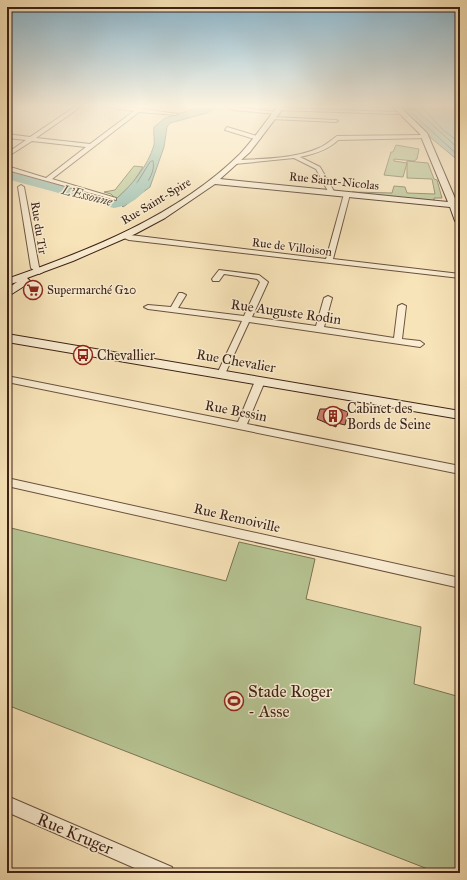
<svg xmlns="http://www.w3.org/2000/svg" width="467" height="880" viewBox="0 0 467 880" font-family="'IM FELL Great Primer',serif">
  <rect width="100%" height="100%" fill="#f8e4b9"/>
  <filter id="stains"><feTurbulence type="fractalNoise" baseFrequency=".005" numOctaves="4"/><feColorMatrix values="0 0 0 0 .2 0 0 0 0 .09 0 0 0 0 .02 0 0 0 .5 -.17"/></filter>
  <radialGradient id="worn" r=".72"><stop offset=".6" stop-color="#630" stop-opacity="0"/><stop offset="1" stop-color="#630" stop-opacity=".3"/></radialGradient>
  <path fill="#b7c594" stroke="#7a7355" d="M396,145L419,149L417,159L414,161L394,159V161L407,163L403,177L384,175L391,152H393Z
    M407,161L428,163L434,179L437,180L442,198H434V201L352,192L392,193L394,186L405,187L407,193L435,194L432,179L407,178Z
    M134,166L143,167L132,184L116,199L111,194L104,192L115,190Z
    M7,527L226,581L239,542L315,559L306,599L421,627L414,684L460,697V873H438L7,705Z"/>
  <path fill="#9dbfaf" stroke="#768072" d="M202,106H219L207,113L170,123L167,127L164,147L150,187L123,207L116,199C132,185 148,166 154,145C155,140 153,133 154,127L165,118Z
    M398,106H460V162L431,138L419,124Z"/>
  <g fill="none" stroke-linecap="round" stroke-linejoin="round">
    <path stroke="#6c7062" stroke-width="1" d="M404,106L460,157
      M412,106L460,150
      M421,106L442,129L460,143
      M153,161C157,175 139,196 126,199L125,196L135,186L150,162Z"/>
    <path fill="#9dbfaf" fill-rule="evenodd" d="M7,171L114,200C128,196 135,177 148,180L150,183C141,197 131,205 114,208L7,179Z"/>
  </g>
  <path fill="#cc7f6f" stroke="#3c2116" d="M320,409H340L348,412L345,425L337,423L336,427L317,419Z"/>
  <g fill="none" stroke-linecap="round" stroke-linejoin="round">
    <g stroke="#6b523f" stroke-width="2">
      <path id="street" d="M76,106H82L36,138L90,144L134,111L98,106L137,108L139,106H145L142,109L178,114L176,115L139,112L52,179L116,198V200L7,170V166L46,178L86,147L32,141L7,157V153L26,140L7,138V134L30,137Z
        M226,106L277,112L279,113L277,114L233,110Z
        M279,108L397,112L399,113L397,114L277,110Z
        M273,117L336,120L338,121L336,122L271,119Z
        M227,127L260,137L261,138L258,140L225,130Z
        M424,135L426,138L338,140C328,150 314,154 300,157L320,167L335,193L332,195L329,193L316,169L294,158L245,163L235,164L232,162L235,160C262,159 294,159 319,148C326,145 331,140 337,136Z
        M21,185L24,187L39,267L43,272L39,274L31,268L18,187Z
        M347,192L350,194L333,259L460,274V278L129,240L119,236L122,234L326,259L344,194Z
        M219,270L259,275L268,282L252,317L316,326L324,298L328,296L332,298L324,327L394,338L398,306L402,304L406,306L402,339L420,341L424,344L420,347L249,322L225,374L221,377L218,376L217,374L242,321L148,309L144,307L148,305L171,307L179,293H182L186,295L178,308L244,316L260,282L257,279L224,274L219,281H213L212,279Z
        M7,376L238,422L255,381L260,378L265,381L247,424L460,466V474L7,382Z
        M7,478L460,578V588L7,486Z
        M7,796L172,867L174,873H146L7,812Z"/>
    </g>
    <g stroke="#3c2116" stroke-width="2">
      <path id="secondary" d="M278,106H285L250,152L220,179L448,202L420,134L392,106H399L427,133L460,210V224L455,221L450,207L215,184L165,218L135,234L73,261L27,278L30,281L29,283L7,297V289L17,282L7,285V279C90,250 177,216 240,154C254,139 265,122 278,106Z
        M7,334L460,411V419L7,342Z"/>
    </g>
    <use href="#street" fill="#faedd2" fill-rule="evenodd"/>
    <use href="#secondary" fill="#faedd2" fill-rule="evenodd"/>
  </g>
  <linearGradient id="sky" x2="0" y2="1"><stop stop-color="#8ab8d1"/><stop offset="0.46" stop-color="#fcf3e0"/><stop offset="1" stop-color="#fcf3e0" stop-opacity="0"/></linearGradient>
  <rect width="467" height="230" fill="url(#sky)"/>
  <defs>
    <g id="supermarket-ring" transform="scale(1)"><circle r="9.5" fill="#faedd2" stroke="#8f2418" stroke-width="1.5"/><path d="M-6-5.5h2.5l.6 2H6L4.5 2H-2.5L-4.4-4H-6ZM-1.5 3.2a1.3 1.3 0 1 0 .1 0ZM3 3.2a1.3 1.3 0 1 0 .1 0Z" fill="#8f2418"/></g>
    <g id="bus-ring" transform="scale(1)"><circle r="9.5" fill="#faedd2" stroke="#8f2418" stroke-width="1.5"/><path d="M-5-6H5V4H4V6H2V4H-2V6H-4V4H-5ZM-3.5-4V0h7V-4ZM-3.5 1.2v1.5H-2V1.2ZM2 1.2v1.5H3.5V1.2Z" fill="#8f2418"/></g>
    <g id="building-ring" transform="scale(1)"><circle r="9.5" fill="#faedd2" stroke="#8f2418" stroke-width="1.5"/><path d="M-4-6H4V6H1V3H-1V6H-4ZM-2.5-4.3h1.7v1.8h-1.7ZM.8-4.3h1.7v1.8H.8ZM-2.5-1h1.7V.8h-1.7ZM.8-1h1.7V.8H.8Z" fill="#8f2418"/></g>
    <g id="stadium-ring" transform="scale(1)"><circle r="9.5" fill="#faedd2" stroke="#8f2418" stroke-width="1.5"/><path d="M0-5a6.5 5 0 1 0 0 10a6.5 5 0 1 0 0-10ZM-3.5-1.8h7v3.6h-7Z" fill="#8f2418"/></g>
  </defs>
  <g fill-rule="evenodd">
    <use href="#supermarket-ring" x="33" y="290"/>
    <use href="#bus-ring" x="83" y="355"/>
    <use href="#building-ring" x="333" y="416"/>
    <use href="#stadium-ring" x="234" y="701"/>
  </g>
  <g text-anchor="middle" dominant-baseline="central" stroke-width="3" stroke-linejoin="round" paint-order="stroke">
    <g font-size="12" fill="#3c2116" stroke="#faedd2">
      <text transform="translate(334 181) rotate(6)">Rue Saint-Nicolas</text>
      <text transform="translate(156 201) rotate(-31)">Rue Saint-Spire</text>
      <text transform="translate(39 228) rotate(81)">Rue du Tir</text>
      <text transform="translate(292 247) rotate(7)">Rue de Villoison</text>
    </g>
    <g font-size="12" fill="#3c2116" stroke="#faedd2" text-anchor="start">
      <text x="47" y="290">Supermarché G20</text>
    </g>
    <g font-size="13" font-style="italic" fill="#595044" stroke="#faedd2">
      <text transform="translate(87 196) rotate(14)">L'Essonne</text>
    </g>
    <g font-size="14" fill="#3c2116" stroke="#faedd2">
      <text transform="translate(286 312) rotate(8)">Rue Auguste Rodin</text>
      <text transform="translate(236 361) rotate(10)">Rue Chevalier</text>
      <text transform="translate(236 411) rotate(11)">Rue Bessin</text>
      <text transform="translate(237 518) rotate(13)">Rue Remoiville</text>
    </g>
    <g font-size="14" fill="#3c2116" stroke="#faedd2" text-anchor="start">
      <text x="97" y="355">Chevallier</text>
      <text x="347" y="408">Cabinet des<tspan x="347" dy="16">Bords de Seine</tspan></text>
    </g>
    <g font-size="17" fill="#3c2116" stroke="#faedd2" text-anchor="start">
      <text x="248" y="691">Stade Roger<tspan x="248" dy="20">- Asse</tspan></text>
    </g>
    <g font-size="17" fill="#3c2116" stroke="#faedd2">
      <text transform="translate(75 834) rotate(23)">Rue Kruger</text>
    </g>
  </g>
  <rect width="467" height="880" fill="none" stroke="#f8e4b9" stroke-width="24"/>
  <rect x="8" y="8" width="451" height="864" fill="none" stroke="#3c2116" stroke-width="2"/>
  <rect x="12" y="12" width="443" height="856" fill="none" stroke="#3c2116"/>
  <rect width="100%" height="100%" filter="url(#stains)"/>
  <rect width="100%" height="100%" fill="url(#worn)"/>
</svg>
